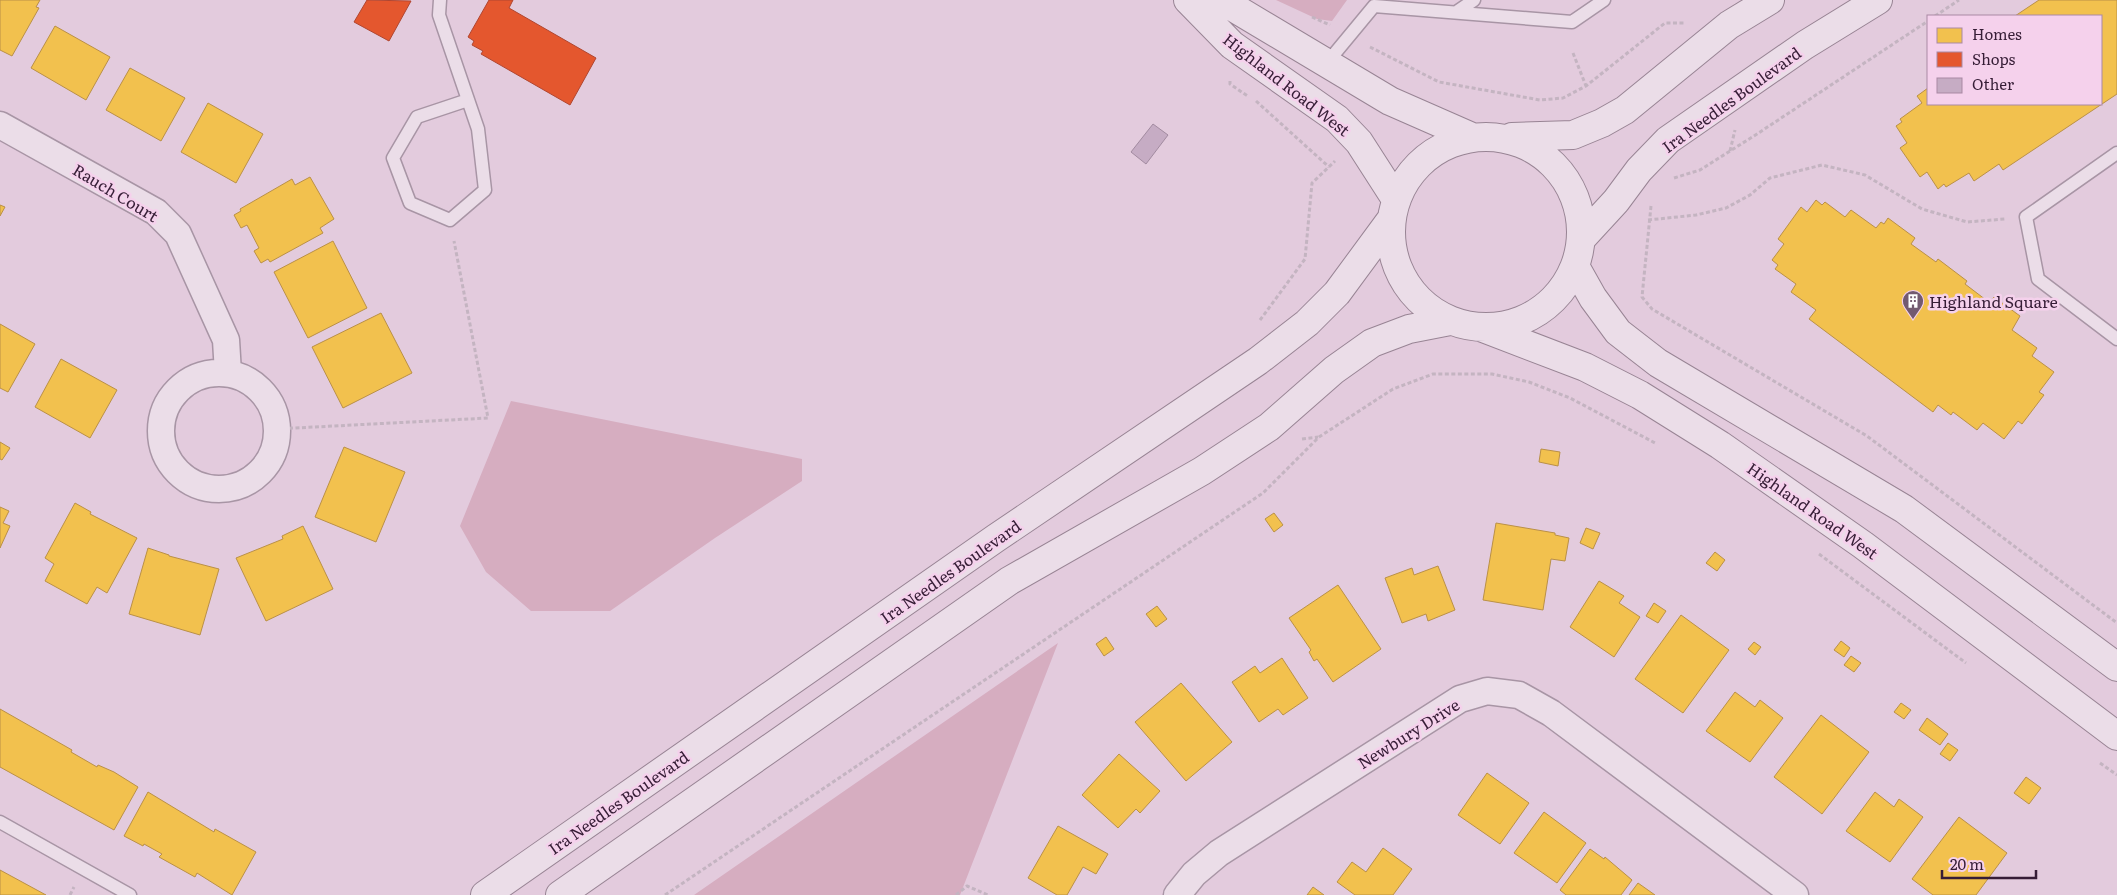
<svg xmlns="http://www.w3.org/2000/svg" width="2117" height="895" viewBox="0 0 2117 895" font-family="Literata,serif">
  <rect width="100%" height="100%" fill="#e3cbdd"/>
  <path fill="#d6adc0" d="M1276,0H1347L1332,21L1317,19Z
    M511,401L802,459V481L715,538L610,611H531L486,572L460,526Z
    M1058,643L960,895H694Z"/>
  <path fill="#f2c14e" stroke="#ba9047" d="M0,0H40L36,7L39,8L12,56L0,50Z
    M2039,0H2117V94L2003,170L1999,164L1974,181L1969,173L1946,187L1944,184L1938,189L1927,172L1920,177L1900,148L1907,143L1896,126L1902,122L1900,119L1922,103L1917,96L1928,88V104H2101V16H2015Z
    M55,26L110,57L86,100L31,68Z
    M130,68L185,98L161,141L106,110Z
    M208,103L263,134L236,183L181,152Z
    M310,177L334,219L320,228L323,233L270,262L268,259L261,263L254,251L259,248L247,225L241,228L234,215L241,211L240,209L292,179L295,185Z
    M1816,200L1822,205L1825,202L1845,217L1851,210L1876,228L1881,222L1884,224L1888,218L1915,238L1911,244L1936,262L1938,259L1967,281L1965,284L1990,303L1994,297L2020,316L2012,330L2037,348L2032,356L2054,372L2039,392L2044,395L2022,424L2018,421L2004,439L1983,423L1977,430L1953,412L1951,415L1938,405L1933,412L1809,319L1816,310L1791,292L1796,284L1775,269L1778,265L1772,260L1784,244L1778,239L1801,207L1807,212Z
    M0,205L5,207L0,216Z
    M333,241L367,308L308,338L274,272Z
    M381,313L412,373L343,408L312,347Z
    M0,324L35,344L8,392L0,388Z
    M61,359L117,390L90,438L35,407Z
    M0,442L10,448L2,460L0,459Z
    M344,447L405,472L376,542L315,517Z
    M1541,449L1560,452L1558,466L1539,462Z
    M75,503L91,512L90,514L137,538L107,593L97,587L87,604L45,581L54,564L45,558Z
    M0,507L9,511L3,523L10,526L0,548Z
    M1274,513L1283,525L1274,532L1265,519Z
    M1496,523L1555,533V535L1569,538L1565,561L1551,559L1543,610L1483,600Z
    M303,526L333,589L266,621L236,558L283,539L282,536Z
    M1586,528L1600,533L1593,549L1580,543Z
    M148,548L169,555V556L219,569L200,635L129,614Z
    M1715,552L1725,560L1717,571L1706,563Z
    M1438,566L1455,610L1428,621L1426,614L1402,623L1385,578L1412,568L1414,575Z
    M1599,581L1624,596L1619,603L1640,617L1614,657L1570,627Z
    M1338,585L1381,649L1333,682L1317,659L1314,661L1309,652L1311,650L1289,618Z
    M1654,603L1666,611L1658,623L1646,616Z
    M1157,606L1167,619L1156,627L1146,614Z
    M1681,615L1729,650L1683,713L1635,679Z
    M1106,637L1114,649L1104,656L1096,644Z
    M1841,641L1850,648L1844,657L1834,650Z
    M1754,642L1761,647L1755,655L1748,649Z
    M1851,656L1861,663L1854,672L1844,665Z
    M1282,658L1308,698L1283,715L1278,709L1259,722L1232,682L1255,666L1260,673Z
    M1181,683L1232,742L1186,781L1135,722Z
    M1735,692L1755,707L1760,700L1783,718L1750,762L1706,731Z
    M1901,703L1911,710L1904,719L1894,712Z
    M0,709L72,750L71,752L97,767L98,765L114,772L138,787L114,830L0,767Z
    M1821,715L1869,752L1822,814L1774,777Z
    M1927,718L1948,734L1940,745L1919,730Z
    M1948,743L1958,750L1950,761L1940,754Z
    M1119,754L1160,791L1140,813L1136,809L1118,828L1082,795Z
    M1487,773L1529,803L1500,844L1458,815Z
    M2026,777L2041,788L2029,804L2014,793Z
    M148,792L214,832L215,829L256,852L232,895L197,873L195,877L159,857L162,854L144,844L143,846L124,836Z
    M1875,792L1894,807L1899,799L1923,817L1890,862L1846,831Z
    M1544,812L1586,843L1557,883L1514,853Z
    M1959,817L2007,853L1976,895H1933L1912,879Z
    M1058,826L1108,854L1096,874L1083,867L1067,895H1057L1028,878Z
    M1383,848L1412,869L1393,895H1355L1337,882L1352,862L1366,872Z
    M1590,849L1604,859L1605,857L1632,880L1621,895H1566L1560,890Z
    M0,870L46,895H0Z
    M1638,883L1655,895H1629Z
    M1313,887L1324,895H1307Z"/>
  <path fill="#e4572e" stroke="#b04630" d="M367,0L411,1L389,41L354,22Z
    M489,0H513L509,8L596,58L570,105L481,54L483,51L472,45L474,41L468,37Z"/>
  <path fill="#c6acc4" stroke="#a28ba0" d="M1153,124L1168,135L1146,164L1131,152Z"/>
  <g fill="none" stroke-linecap="round" stroke-linejoin="round">
    <g stroke="#a895a5" stroke-width="15">
      <path id="lane" d="M440,0L439,15L478,129L485,190L450,220L410,203L393,158L417,117L468,100
        M1458,11L1474,0
        M1326,64L1374,6L1572,22L1604,0
        M2117,153L2026,217L2038,279L2117,339
        M0,822L130,895"/>
    </g>
    <g stroke="#a895a5" stroke-width="29">
      <path id="street" d="M0,125L156,212L178,234L226,340L228,373
        M161 431a58 58 0 1 1 116 0a58 58 0 1 1-116 0Z
        M1177,895L1194,874L1219,853L1460,699L1487,691L1519,695L1551,713L1795,895"/>
    </g>
    <g stroke="#988494" stroke-width="30">
      <path id="secondary" d="M1188,0L1232,45L1337,119L1359,142L1395,198
        M1221,0L1390,101L1472,137
        M1391 232a95 95 0 1 1 190 0a95 95 0 1 1-190 0Z
        M1512,137L1573,135L1602,123L1625,110L1729,25L1770,0
        M1581,239L1616,201L1639,170L1668,140L1805,45L1878,0
        M1575,266L1593,298L1618,332L1658,363L1904,509L2117,667
        M1483,328L1585,367L1640,395L1720,445L1863,545L2117,736
        M485,895L996,538L1258,361L1307,323L1337,293L1390,221
        M560,895L1009,581L1202,471L1269,427L1334,370L1372,343L1409,329L1450,321"/>
    </g>
    <path stroke="#c4b4c1" stroke-width="3" stroke-dasharray="4 2.5" stroke-linecap="butt" d="M1935,16L1959,0
      M1312,17L1330,25
      M1370,47L1439,82L1540,100L1563,98L1586,86L1665,23H1684
      M1573,53L1586,86
      M1230,81V84L1249,97
      M1256,101L1329,167
      M1730,151L1735,130
      M1674,178L1700,170L1757,134L1928,21
      M1651,206L1642,297L1652,309L1867,436L2117,623
      M1648,220L1696,215L1726,208L1750,195L1770,178L1822,165L1865,175L1922,209L1967,222L2005,219
      M1260,320L1305,259L1312,183L1335,161
      M276,429L488,418L454,241
      M1302,439L1318,437
      M1819,554L1966,663
      M2100,763L2117,775
      M70,895L74,887
      M665,895L1263,493L1319,437L1393,389L1433,374H1492L1529,382L1570,398L1657,444
      M956,895L967,886L988,895"/>
    <use href="#lane" stroke="#ebdde8" stroke-width="12"/>
    <use href="#street" stroke="#ebdde8" stroke-width="26"/>
    <use href="#secondary" stroke="#ebdde8" stroke-width="28"/>
  </g>
  <defs>
    <g id="building-pin" transform="scale(1.125)"><path d="M0 17L-7.5 6A9.5 9.5 0 1 1 7.5 6Z" fill="#735a70" stroke="#f5d1ec"/><path d="M-4-6H4V6H1V3H-1V6H-4ZM-2.5-4.3h1.7v1.8h-1.7ZM.8-4.3h1.7v1.8H.8ZM-2.5-1h1.7V.8h-1.7ZM.8-1h1.7V.8H.8Z" fill="#fff"/></g>
  </defs>
  <g fill-rule="evenodd">
    <use href="#building-pin" x="1913" y="301"/>
  </g>
  <g text-anchor="middle" dominant-baseline="central" stroke-width="5" stroke-linejoin="round" paint-order="stroke">
    <g font-size="16" fill="#361d36" stroke="#f5d1ec">
      <text transform="translate(1287 84) rotate(38)">Highland Road West</text>
      <text transform="translate(1731 99) rotate(-36)">Ira Needles Boulevard</text>
      <text transform="translate(116 192) rotate(31)">Rauch Court</text>
      <text transform="translate(1813 510) rotate(35)">Highland Road West</text>
      <text transform="translate(950 571) rotate(-35)">Ira Needles Boulevard</text>
      <text transform="translate(1408 733) rotate(-32)">Newbury Drive</text>
      <text transform="translate(618 802) rotate(-35)">Ira Needles Boulevard</text>
    </g>
    <g font-size="16" fill="#361d36" stroke="#f5d1ec" text-anchor="start">
      <text x="1929" y="301">Highland Square</text>
    </g>
  </g>
  <rect x="1927" y="15" width="175" height="90" fill="#f5d1ec" stroke="#a989a3"/>
  <rect x="1937" y="28" width="25" height="15" fill="#f2c14e" stroke="#a989a3"/>
  <text x="1972" y="40" font-size="15" fill="#361d36">Homes</text>
  <rect x="1937" y="52" width="25" height="15" fill="#e4572e" stroke="#a989a3"/>
  <text x="1972" y="65" font-size="15" fill="#361d36">Shops</text>
  <rect x="1937" y="78" width="25" height="15" fill="#c6acc4" stroke="#a989a3"/>
  <text x="1972" y="90" font-size="15" fill="#361d36">Other</text>
  <path d="M1942 870v8h94v-8" fill="none" stroke="#361d36" stroke-width="2.5"/>
  <text x="1950" y="870" font-size="15" fill="#361d36" stroke="#f5d1ec" stroke-width="4" paint-order="stroke">20 m</text>
</svg>
